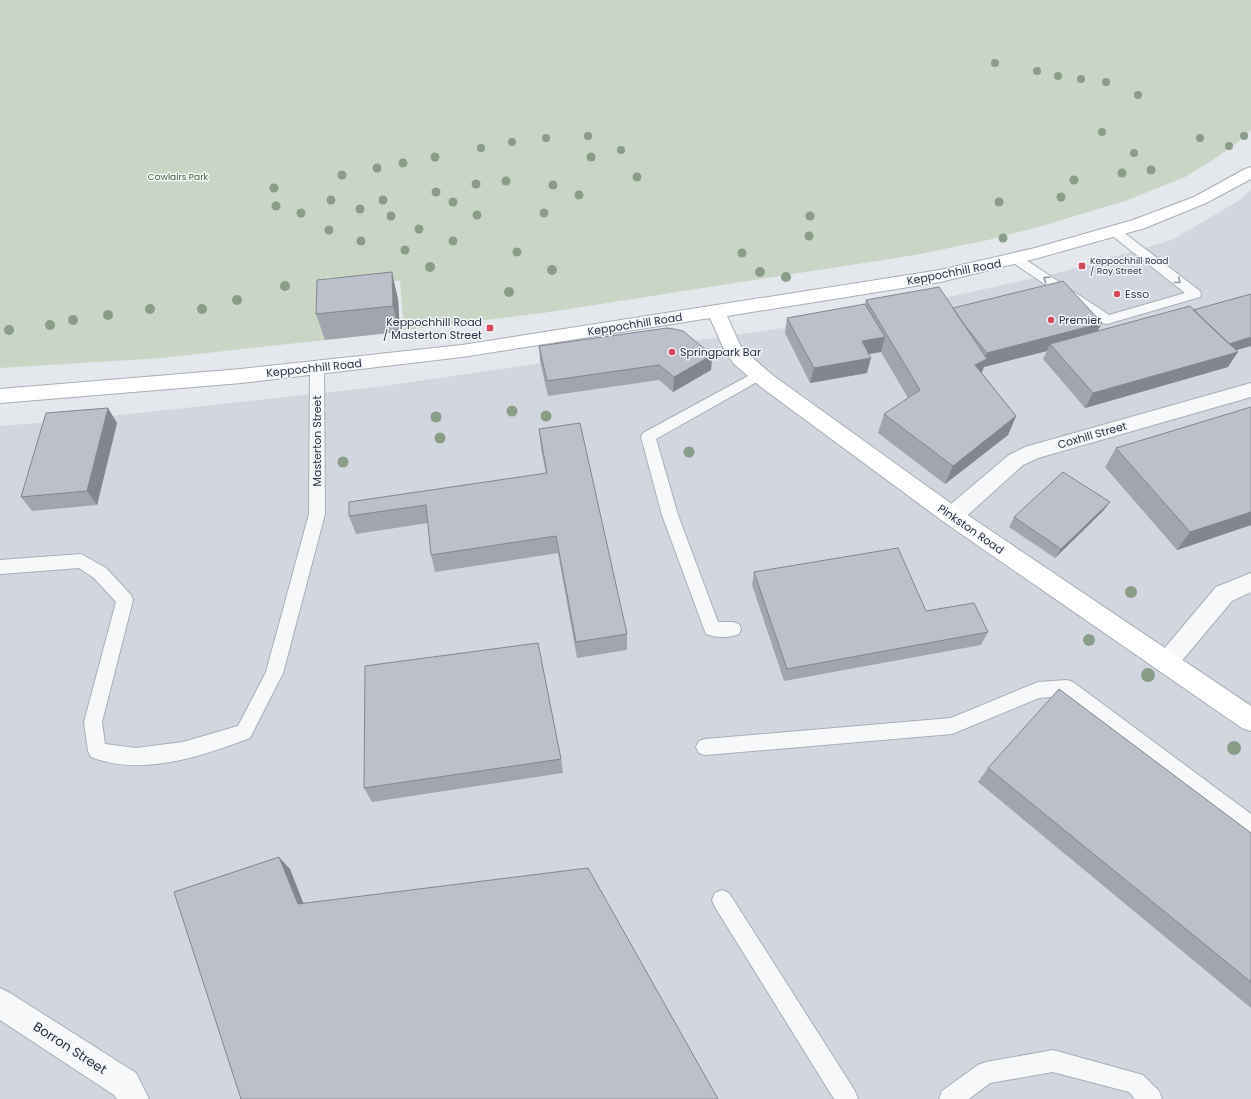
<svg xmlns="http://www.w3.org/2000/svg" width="1251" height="1099" viewBox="0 0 1251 1099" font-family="Poppins,sans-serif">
  <rect width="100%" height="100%" fill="#e4e7ec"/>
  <path fill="#d2d6de" d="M1251,189V1099H0V426L74,420L377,387L783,328L935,300L1061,272L1172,240L1240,200Z"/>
  <path fill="#c9d6c5" d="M0,0H1251V130L1238,142L1216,158L1185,177L1125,201L1035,228L988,240L915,255L543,313L404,330L400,281L326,277L325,340L162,358L0,368Z"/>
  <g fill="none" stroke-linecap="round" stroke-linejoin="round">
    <g stroke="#a9aeb7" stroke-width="2">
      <path id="lane" d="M1114,227L1118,228L1200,291L1201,294L1200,297L1107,324L1102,323L1012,262L1010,259L1012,256H1020L1109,315L1185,293L1110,234L1108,231L1110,228Z
        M317,363L322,365L324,368L325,514L283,673L250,738C202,756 142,777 91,757L88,751L84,722L116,602L94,578L79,568L0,574V560L81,554L106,568L131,595L133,600L102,722L105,744L136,748L183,742L238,726L266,672L309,514L310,368L312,365Z
        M759,370L764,372L766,375L764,378L656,439L678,515L718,622H733L739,624L741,629L739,634C729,638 716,638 706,634L704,629L662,515L641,437L643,433Z
        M1067,680L1073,682L1251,814V835L1244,833L1064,696L1039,698L952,734L705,755L699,753L696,747L699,741L705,739L951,718L1038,682Z
        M722,890L729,893L855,1091L858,1099H834L715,907L712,900L715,893Z
        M1053,1050L1143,1075L1159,1091L1162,1099H1135L1129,1092L1053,1072L990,1083L969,1099H939L942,1091L978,1065L986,1062Z"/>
    </g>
    <g stroke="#a9aeb7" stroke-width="2">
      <path id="street" d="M1251,383V397L1038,458L1023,465L960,522L952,524L944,522L941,516L944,510L1009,455L1025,447Z
        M1251,573V592L1232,601L1174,670L1166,673L1158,670L1154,663L1158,656L1216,587Z
        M0,988L10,993L136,1073L149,1099H117L114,1095L0,1020Z"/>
    </g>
    <g stroke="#a9aeb7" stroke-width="2">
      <path id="secondary" d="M1251,167V179L1206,203L1145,228L1038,258L940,282L727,316L740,345L748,354L775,377L960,510L1251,706V731L1242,728L944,522L761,387L734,364L723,347L710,318L462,357L241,383L0,403V389L241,369L462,345L940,270L1035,248L1133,220L1194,197L1245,169Z"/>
    </g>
    <use href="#lane" fill="#f7f8fa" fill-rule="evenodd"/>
    <use href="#street" fill="#f7f8fa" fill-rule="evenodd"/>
    <use href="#secondary" fill="#fff" fill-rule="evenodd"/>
  </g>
  <g fill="#899d89">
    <circle cx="995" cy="63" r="4"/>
    <circle cx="1037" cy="71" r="4"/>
    <circle cx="1058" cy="76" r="4"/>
    <circle cx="1081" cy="79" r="4"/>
    <circle cx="1106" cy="82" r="4"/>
    <circle cx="1138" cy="95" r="4"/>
    <circle cx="1102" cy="132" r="4"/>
    <circle cx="588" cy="136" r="4"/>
    <circle cx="1244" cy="136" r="4"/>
    <circle cx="546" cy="138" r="4"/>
    <circle cx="1200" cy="138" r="4"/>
    <circle cx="512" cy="142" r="4"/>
    <circle cx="1229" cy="146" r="4"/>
    <circle cx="481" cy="148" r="4"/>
    <circle cx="621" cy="150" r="4"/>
    <circle cx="1134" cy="153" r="4"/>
    <circle cx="435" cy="157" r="4.5"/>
    <circle cx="591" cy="157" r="4.5"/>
    <circle cx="403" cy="163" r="4.5"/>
    <circle cx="377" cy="168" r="4.5"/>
    <circle cx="1151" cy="170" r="4.5"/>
    <circle cx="1122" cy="173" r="4.5"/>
    <circle cx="342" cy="175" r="4.5"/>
    <circle cx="637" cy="177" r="4.5"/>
    <circle cx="1074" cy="180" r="4.5"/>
    <circle cx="506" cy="181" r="4.5"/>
    <circle cx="476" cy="184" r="4.5"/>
    <circle cx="553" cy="185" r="4.5"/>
    <circle cx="274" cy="188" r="4.5"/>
    <circle cx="436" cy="192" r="4.5"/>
    <circle cx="579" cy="195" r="4.5"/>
    <circle cx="1061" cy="197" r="4.5"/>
    <circle cx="331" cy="200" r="4.5"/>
    <circle cx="383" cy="200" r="4.5"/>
    <circle cx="453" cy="202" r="4.5"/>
    <circle cx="999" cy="202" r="4.5"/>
    <circle cx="276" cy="206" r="4.5"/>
    <circle cx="360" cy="209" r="4.5"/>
    <circle cx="301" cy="213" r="4.5"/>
    <circle cx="544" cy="213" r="4.5"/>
    <circle cx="477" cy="215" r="4.5"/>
    <circle cx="391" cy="216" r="4.5"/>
    <circle cx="810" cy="216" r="4.5"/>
    <circle cx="419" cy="229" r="4.5"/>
    <circle cx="329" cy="230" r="4.5"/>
    <circle cx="809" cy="236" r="4.5"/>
    <circle cx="1003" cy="238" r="4.5"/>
    <circle cx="361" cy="241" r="4.5"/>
    <circle cx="453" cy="241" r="4.5"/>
    <circle cx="405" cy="250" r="4.5"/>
    <circle cx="517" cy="252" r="4.5"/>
    <circle cx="742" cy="253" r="4.5"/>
    <circle cx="430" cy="267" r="5"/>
    <circle cx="552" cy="270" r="5"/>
    <circle cx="760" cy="272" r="5"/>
    <circle cx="786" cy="277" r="5"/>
    <circle cx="285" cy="286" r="5"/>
    <circle cx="509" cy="292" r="5"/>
    <circle cx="237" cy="300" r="5"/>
    <circle cx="150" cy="309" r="5"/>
    <circle cx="202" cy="309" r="5"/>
    <circle cx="108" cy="315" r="5"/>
    <circle cx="73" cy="320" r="5"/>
    <circle cx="50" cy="325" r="5"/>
    <circle cx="9" cy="330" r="5"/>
    <circle cx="512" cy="411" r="5.5"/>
    <circle cx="546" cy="416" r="5.5"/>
    <circle cx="436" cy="417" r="5.5"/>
    <circle cx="440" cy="438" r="5.5"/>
    <circle cx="689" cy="452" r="5.5"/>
    <circle cx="343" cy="462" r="5.5"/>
    <circle cx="1131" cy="592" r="6"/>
    <circle cx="1089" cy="640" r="6"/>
    <circle cx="1148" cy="675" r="7"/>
    <circle cx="1234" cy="748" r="7"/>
  </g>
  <path fill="#a1a5ae" d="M1251,294V346L1236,350L1228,367L1085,408L1043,359L1047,351L984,367L982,373L1016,416L1008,435L945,484L878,433L884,414L908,398L881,352L869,354L867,373L810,383L785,333L787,318L865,304L866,300L953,308L1098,331L1193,310Z
    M398,299L400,332L325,340L316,314Z
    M539,346L712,355L711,370L673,392L659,380L548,396L540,361Z
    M1251,407V525L1177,550L1105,467L1116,448Z
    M117,423L97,505L32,511L21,497Z
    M539,429L627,634V650L577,658L558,553L435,572L431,555L428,523L356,534L349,516L546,474L541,448Z
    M1110,502L1103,511L1055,558L1009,527L1014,517Z
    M754,572L926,611L988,632L981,645L784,681L752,585Z
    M561,759L563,773L372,802L364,788Z
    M988,768L1251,833V1008L978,782Z"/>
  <path fill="#83868d" d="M392,272L398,299L400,332L393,306Z
    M1102,323L1094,338L1050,344L1047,351L984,367L979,378L975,365L984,360L987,353Z
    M885,337L881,352L858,356L862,341Z
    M1251,337V346L1216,356L1223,345Z
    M1238,352L1228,367L1085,408L1093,393Z
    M712,355L711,370L673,392L674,377Z
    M871,358L867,373L810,383L814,368Z
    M108,408L117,423L97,505L87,491Z
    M1016,416L1008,435L945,484L953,466Z
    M1110,502L1103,511L1055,558L1061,549Z
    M1251,512V525L1177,550L1190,532Z
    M279,857L290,869L308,915L298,904Z"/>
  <path fill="#bbc0ca" stroke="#83868d" d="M392,272L393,306L316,314L317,280Z
    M1063,281L1102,323L987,353L962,322L953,308Z
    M939,287L987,359L975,365L1016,416L953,466L884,414L920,390L866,300Z
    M1251,294V337L1229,344L1193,310Z
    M865,304L885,337L862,341L871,358L814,368L787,318Z
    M1190,306L1238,352L1093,393L1050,344Z
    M667,328L674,329L683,331L712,355L674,377L659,365L547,381L539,346Z
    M1251,407V512L1190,532L1116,448Z
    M108,408L87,491L21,497L46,413Z
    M580,423L627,634L576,642L556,536L431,555L426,505L349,516V502L547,473L539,429Z
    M1063,472L1110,502L1061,549L1014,517Z
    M898,548L926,611L974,603L988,632L787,669L754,572Z
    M538,643L561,759L364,788L365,666Z
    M1059,689L1251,833V982L988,768Z
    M279,857L298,904L588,868L718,1099H241L174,892Z"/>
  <defs><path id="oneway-chevron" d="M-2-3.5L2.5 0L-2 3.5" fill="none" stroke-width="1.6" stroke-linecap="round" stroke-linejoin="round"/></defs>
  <g stroke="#9196a0">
    <use href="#oneway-chevron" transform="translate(1046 279) rotate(-146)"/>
    <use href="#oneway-chevron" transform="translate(1178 281) rotate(38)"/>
  </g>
  <g fill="#d1495b" stroke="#f4f6f9" stroke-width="1.5">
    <rect x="1078" y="262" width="8" height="8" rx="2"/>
    <circle cx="1117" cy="294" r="4"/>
    <circle cx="1051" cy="320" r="4"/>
    <rect x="486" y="324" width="8" height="8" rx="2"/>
    <circle cx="672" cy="352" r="4"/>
  </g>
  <g text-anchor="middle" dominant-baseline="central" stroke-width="3" stroke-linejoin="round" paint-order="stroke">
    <g font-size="9" fill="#3f6138" stroke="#f4f6f9">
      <text x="178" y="177">Cowlairs Park</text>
    </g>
    <g font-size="9" fill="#2b3445" stroke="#f4f6f9" text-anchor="start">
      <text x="1090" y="261">Keppochhill Road<tspan x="1090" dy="10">/ Roy Street</tspan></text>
    </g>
    <g font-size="11" fill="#2b3445" stroke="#f4f6f9">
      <text transform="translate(954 272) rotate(-11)">Keppochhill Road</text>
      <text transform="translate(635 324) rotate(-9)">Keppochhill Road</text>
      <text transform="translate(314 368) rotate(-6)">Keppochhill Road</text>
      <text transform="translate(1092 435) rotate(-16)">Coxhill Street</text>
      <text transform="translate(317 441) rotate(-90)">Masterton Street</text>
      <text transform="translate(971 529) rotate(35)">Pinkston Road</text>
    </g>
    <g font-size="11" fill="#2b3445" stroke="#f4f6f9" text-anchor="start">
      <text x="1125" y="294">Esso</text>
      <text x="1059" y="320">Premier</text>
      <text x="482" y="322" text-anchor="end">Keppochhill Road<tspan x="482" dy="13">/ Masterton Street</tspan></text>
      <text x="680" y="352">Springpark Bar</text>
    </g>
    <g font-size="13" fill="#2b3445" stroke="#f4f6f9">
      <text transform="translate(70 1048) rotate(33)">Borron Street</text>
    </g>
  </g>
</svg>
